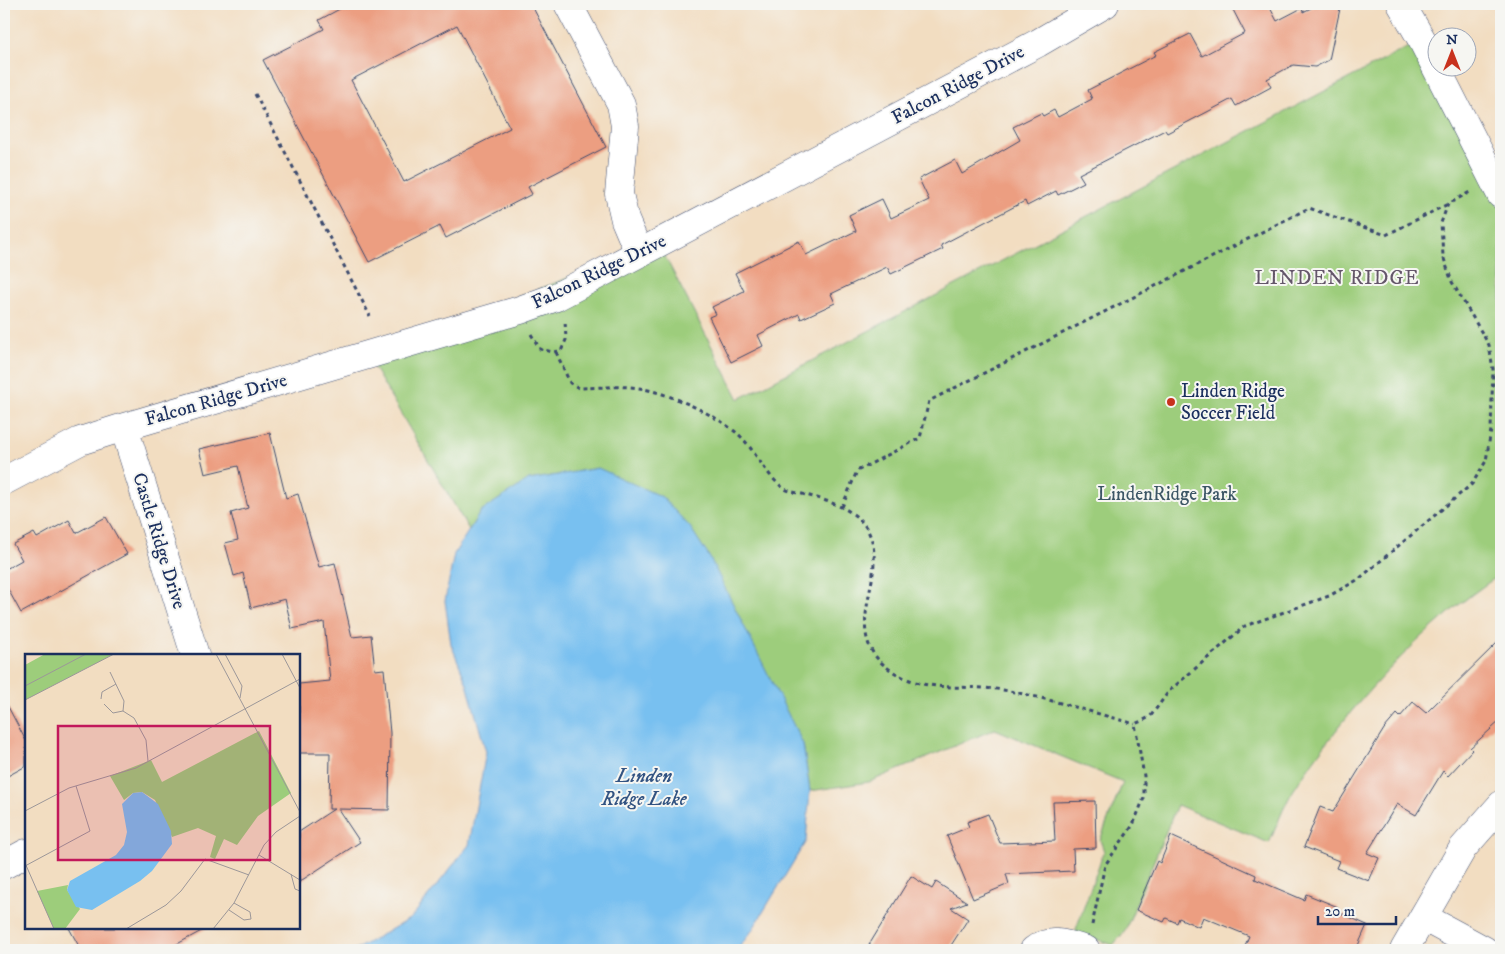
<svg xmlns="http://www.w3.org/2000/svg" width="1505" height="954" viewBox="0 0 1505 954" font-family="'IM FELL DW Pica',serif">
  <rect width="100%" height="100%" fill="#f6f6f2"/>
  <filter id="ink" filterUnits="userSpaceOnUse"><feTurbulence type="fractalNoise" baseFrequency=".02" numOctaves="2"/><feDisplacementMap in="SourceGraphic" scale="10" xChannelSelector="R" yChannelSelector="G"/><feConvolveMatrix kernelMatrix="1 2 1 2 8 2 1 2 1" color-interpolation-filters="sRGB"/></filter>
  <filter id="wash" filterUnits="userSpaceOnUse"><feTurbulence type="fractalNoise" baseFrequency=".0096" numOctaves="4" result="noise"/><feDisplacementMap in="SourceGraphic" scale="20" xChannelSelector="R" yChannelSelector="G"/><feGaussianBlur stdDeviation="1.12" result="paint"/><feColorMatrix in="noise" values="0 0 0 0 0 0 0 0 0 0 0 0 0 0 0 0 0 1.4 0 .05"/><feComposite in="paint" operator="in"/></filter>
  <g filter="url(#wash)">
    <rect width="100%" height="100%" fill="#f2ddc1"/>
    <path fill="#9dcd7b" stroke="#5c7e6c" d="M1422,40L1501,195V574C1422,626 1344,711 1293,791C1283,807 1277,826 1269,843L1177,805L1125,931L1113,945L1075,932L1104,851L1100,840L1123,782L995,729L869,782L810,791L803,744L598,468L529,480L481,511L469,530L367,356L658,243L739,399Z"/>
    <path fill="#78c0f0" stroke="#4a78a7" d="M598,468L662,497L690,527L710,558L803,744L810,791L806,841L751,932L737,950H355L411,918L469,845L486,752L467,684L451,644L445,601L454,554L481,511L529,480Z"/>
    <g id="blocks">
      <path fill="#ec9e81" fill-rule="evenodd" d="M349,4H531L606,147L528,187L532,194L446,238L440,226L369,262L263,60L324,29L319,20ZM457,25L510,128L404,182L351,80Z
        M1230,4H1268L1277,21L1302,8L1303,12L1319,4H1341L1329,60L1315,67L1293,65L1267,79L1271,87L1236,106L1232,99L1167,133L1165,130L1079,174L1084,182L1058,195L1056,191L1027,206L1025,201L941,245L943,249L891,274L887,267L831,294L835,303L801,319L799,314L758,335L763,346L731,362L709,317L716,314L712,307L744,291L735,273L799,241L806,255L856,231L849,215L882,199L891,218L929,200L919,179L955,160L962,174L1020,140L1013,127L1041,113L1043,116L1054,110L1058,117L1092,99L1088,90L1156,55L1154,52L1190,34L1202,56L1245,33Z
        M270,433L286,498L298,494L319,567L335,563L352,637L371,635L375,670L384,669L390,733L389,810L338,809L360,842L299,882V832L334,809H329L330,753H299V684L330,681L324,622L292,629L285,599L251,608L243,573L234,576L225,543L238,540L231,513L248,508L238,466L205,474L199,449Z
        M106,517L127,554L21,613L4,582V570L22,560L13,544L34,533L37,538L69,520L76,533Z
        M1501,639V720L1470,748L1472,750L1448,776L1443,771L1416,815L1397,804L1367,853L1379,858L1369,881L1336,868L1339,861L1304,847L1320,807L1333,812L1384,729L1397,714L1400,717L1413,702L1426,713Z
        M4,699L26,741V766L4,778Z
        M1095,801L1096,848L1073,849L1074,871L1006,874L1009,884L973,899L947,836L969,827L967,822L988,814L1000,843L1055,841L1053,802Z
        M1171,836L1256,875L1255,879L1304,900L1306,894L1338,907L1336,911L1367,925L1356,950H1243L1249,936L1203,917L1199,927L1179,918L1177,923L1166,918L1164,922L1136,910L1157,861L1160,863Z
        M911,876L932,889L936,882L967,902L951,908L968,919L948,950H866Z
        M69,928H207L166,950H81Z"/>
    </g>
  </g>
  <g filter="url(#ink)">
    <use href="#blocks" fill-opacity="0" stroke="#3b496d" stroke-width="1"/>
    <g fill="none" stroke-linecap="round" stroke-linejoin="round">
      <g stroke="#3b496d" stroke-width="29">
        <path id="minor" d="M568,4L621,104L625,126L619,194L625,220L639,253
          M1401,4L1422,40L1501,195
          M124,427L195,655
          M4,481L80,441L124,427L520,310L556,297L1038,43L1105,4
          M4,865L26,853
          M1423,917L1484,950
          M1034,950C1049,937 1069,945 1086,950
          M1404,950L1463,848L1501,805"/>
      </g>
      <path stroke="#3b496d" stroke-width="3" stroke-dasharray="4 4" stroke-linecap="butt" d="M255,94L370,316
        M531,334L540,349L552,352L561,351L566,340L565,320
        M556,352L570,383L579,388C598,388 620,385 639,388C669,393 715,414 738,434C755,449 765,476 785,489C790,492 800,493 806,495C829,501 859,510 869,533C889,576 841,629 884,665C922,696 960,683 1003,690C1045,697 1094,713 1135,724
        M842,507L857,471L920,438L929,401L1309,208L1386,235L1448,204
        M1092,925L1105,865L1133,825L1144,798V776L1135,724L1150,717L1169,691L1245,626L1329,596L1359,579L1472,484L1486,461L1491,430L1493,369L1489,345L1452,282L1443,256L1441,223L1448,204L1470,192"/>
      <use href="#minor" stroke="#fff" stroke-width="28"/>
    </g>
  </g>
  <circle fill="#c8321e" stroke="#f6f6f2" stroke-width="2" cx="1171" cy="402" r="5"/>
  <g text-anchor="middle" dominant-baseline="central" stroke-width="4" stroke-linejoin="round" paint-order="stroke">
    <g font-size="19" fill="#1b2f5e" stroke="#f6f6f2">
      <text transform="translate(958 85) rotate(-28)">Falcon Ridge Drive</text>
      <text transform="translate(599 272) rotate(-26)">Falcon Ridge Drive</text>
      <text transform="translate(216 400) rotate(-16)">Falcon Ridge Drive</text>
      <text transform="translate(159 541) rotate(73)">Castle Ridge Drive</text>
    </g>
    <g font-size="19" fill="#1b2f5e" stroke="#f6f6f2" text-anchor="start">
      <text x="1181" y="391">Linden Ridge<tspan x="1181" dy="22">Soccer Field</tspan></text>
    </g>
    <g font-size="19" fill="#3c5665" stroke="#f6f6f2">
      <text x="1167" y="494">LindenRidge Park</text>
    </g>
    <g font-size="20" letter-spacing="1" fill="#64566a" stroke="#f6f6f2">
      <text x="1337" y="278">LINDEN RIDGE</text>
    </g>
    <g font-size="20" font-style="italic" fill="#325382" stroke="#f6f6f2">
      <text x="644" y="776">Linden<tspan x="644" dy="23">Ridge Lake</tspan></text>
    </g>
  </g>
  <g transform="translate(25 654)">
    <rect width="275" height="275" fill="#f2ddc1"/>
    <path d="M20,0H89L0,46V11ZM234,77L266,139L233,162L212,191L199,185L190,205L185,203L191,182L173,174L147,183L130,146L117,138L108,139L99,146L85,122L126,106L137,128ZM43,231L42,236L55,255L40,275H29L12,237Z" fill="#9dcd7b"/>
    <path d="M117,138L133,150L146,177L147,190L127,217L115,227L67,256L51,253L42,236L45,227L91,201L99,191L102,178L97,150L108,139Z" fill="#78c0f0"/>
    <path fill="none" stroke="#9c9799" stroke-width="1" d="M191,0L275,158M200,0L217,32L215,44M257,0L275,34M85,18L99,47L98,57L109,64L121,86L123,107M0,32L61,0M76,45L77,38L91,30M0,46L89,0M79,50L88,59L98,57M0,157L44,134L111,114L275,25M234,201L275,226M0,209L29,275M0,212L65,177L51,132M266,220L270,235L275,237M204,256L219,266L226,265L225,258L209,249M101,275L141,251L156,237L180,205L224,221M188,275L209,249L239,191L251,178L275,162"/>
    <path fill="#c2185b" fill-opacity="0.15" stroke="#c2185b" stroke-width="2.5" d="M33,72H245V206H33Z"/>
    <rect width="275" height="275" fill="none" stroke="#1b2f5e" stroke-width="2.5"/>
  </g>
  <rect width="1505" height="954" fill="none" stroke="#f6f6f2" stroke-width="20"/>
  <g transform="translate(1452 52)"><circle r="24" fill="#f6f6f2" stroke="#9ea6b7"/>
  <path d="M0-4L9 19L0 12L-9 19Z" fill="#c8321e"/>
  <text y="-8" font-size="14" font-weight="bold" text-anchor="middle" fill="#1b2f5e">N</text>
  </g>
  <path d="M1318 916v8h78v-8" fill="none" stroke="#1b2f5e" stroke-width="2.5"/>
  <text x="1325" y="916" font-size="15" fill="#1b2f5e" stroke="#f6f6f2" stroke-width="4" paint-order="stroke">20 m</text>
</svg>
